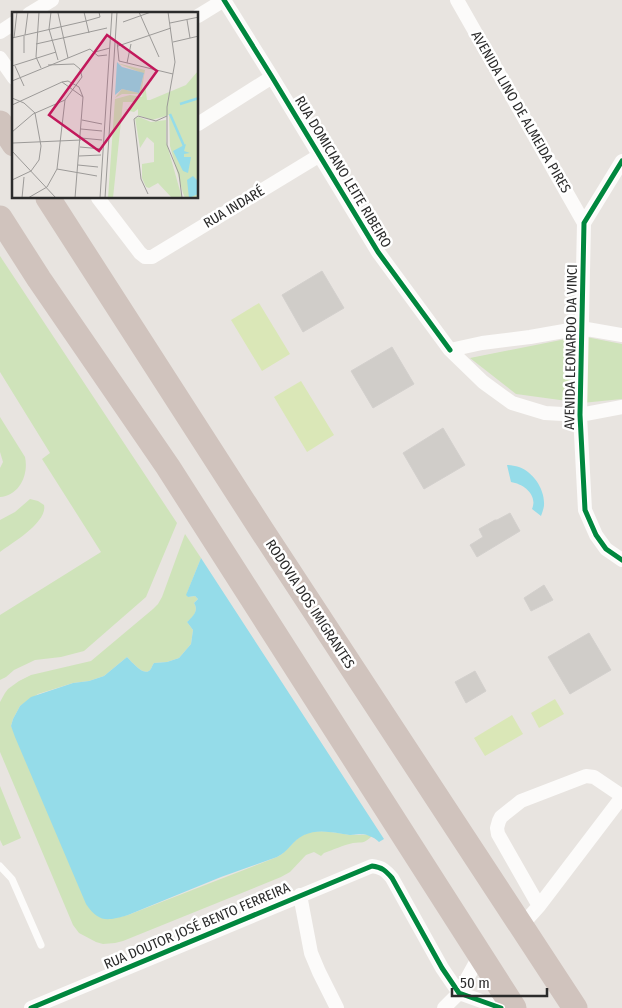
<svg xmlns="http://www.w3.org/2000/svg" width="622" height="1008" viewBox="0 0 622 1008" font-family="'Fira Sans Condensed',sans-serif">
  <rect width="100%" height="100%" fill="#e8e4e0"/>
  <path fill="#cfe3ba" d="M0,256L177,523L146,597L84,651L61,657L35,660L14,670L6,677L0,680V615L101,552L42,459L50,453L0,372Z
    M581,336L622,344V399L582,403L516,394L470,358Z
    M0,417L25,457C29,475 19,496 0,497V468L3,462L0,452Z
    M30,499L38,501L44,505C48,522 12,543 0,552V520L15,512Z
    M185,534L201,558L187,593L188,597L195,596L198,599L194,603C199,611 193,617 187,622L193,630L191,644L179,658L167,662L154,663C152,665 152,668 150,670C144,677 131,661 127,657L104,676L89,681L73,683L38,694L20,706L13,719L11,726L115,918L128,915L277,857C287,852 292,842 301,836C319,826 337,835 356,835C362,835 365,834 372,836C364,844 362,842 353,843C343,845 333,850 324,853L321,856L314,852L306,855L290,872L281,877L123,941L115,943L103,944L96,942L79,933L73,925L0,752V702L5,693L8,689L19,681L31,675L91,661L153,609L158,604L162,597Z
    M0,786L21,838L3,846L0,840Z"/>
  <path fill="#dae7b7" d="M259,303L290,354L262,371L231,320Z
    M301,381L334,435L307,452L274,397Z
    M555,699L564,714L539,728L531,713Z
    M512,715L523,734L485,756L474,738Z"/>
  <path fill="#95dce9" d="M507,465C511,465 515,466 519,467C533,472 545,489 544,505C544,508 542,513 541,516L532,509C538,495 524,484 511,482Z
    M201,558L384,839L379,842C376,839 373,837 369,836C363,833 357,835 350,835C335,833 319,828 304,835C293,840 288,852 277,857L221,877L128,915C107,921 99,923 86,904L15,737L11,726L13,719L20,706L31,697L73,683L89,681L104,676L127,657C131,661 144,677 150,670C152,668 152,665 154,663L167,662L179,658L191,644L193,630L187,622C193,616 199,611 194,603L198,599L195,596L188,597L186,595Z"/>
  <path fill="#d0cdc9" stroke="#d3d0cd" d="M322,271L344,308L303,332L282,295Z
    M392,347L414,384L373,408L351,371Z
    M443,428L465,465L424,489L403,453Z
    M510,513L520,531L477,557L470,545L483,537L479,529L495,520H497Z
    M544,585L553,600L531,611L524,598Z
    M589,633L611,670L570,694L548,657Z
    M475,671L486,691L466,703L455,682Z"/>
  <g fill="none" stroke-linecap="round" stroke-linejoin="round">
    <path stroke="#fcfbfa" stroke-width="7" d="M0,866L12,879L41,945"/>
    <path stroke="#fcfbfa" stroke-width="14" d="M224,0L272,77L378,252L450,350
      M457,0L584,223
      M29,14L52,0
      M198,16L224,0
      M0,32L14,23
      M0,58L14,78
      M198,124L272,77
      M622,161L584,223L580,415L585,510L596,535L606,549L622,560
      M98,198L140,253L145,257H152L320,155
      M622,335L581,328L530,337L482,343L450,350L483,382L512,403L545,413L580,415L622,407
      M300,895L311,953L319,972L337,1008
      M539,906L498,834L497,828L499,821L501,817L521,801L586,776L594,777L622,796
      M521,926L539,906L622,797
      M31,1008L372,866C382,867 386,871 392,878L442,968L459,993L501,1008
      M444,1008L459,993L480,955"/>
    <path stroke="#d0c3bd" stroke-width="25" d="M0,123L14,144
      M48,198L261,529L575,1008
      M0,218L39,279L168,467L514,1008"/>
    <g stroke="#fff" stroke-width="8">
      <path id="cycleway" d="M224,0L272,77L378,252L450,350
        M622,161L584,223L580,415L585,510L596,535L606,549L622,560
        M31,1008L372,866C382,867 386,871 392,878L442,968L459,993L501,1008"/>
    </g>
    <use href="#cycleway" stroke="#00873e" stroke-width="5"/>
  </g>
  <g text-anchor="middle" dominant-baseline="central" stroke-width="5" stroke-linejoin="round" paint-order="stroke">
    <g font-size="14" fill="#2b2b2b" stroke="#fff">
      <text transform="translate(521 112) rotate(60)">AVENIDA LINO DE ALMEIDA PIRES</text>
      <text transform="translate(343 172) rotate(59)">RUA DOMICIANO LEITE RIBEIRO</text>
      <text transform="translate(234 207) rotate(-31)">RUA INDARÉ</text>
      <text transform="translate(571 347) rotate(-89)">AVENIDA LEONARDO DA VINCI</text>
      <text transform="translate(310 604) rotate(57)">RODOVIA DOS IMIGRANTES</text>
      <text transform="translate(197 926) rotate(-23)">RUA DOUTOR JOSÉ BENTO FERREIRA</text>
    </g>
  </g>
  <g transform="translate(12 12)">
    <rect width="186" height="186" fill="#e8e4e0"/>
    <path d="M105,51L133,58L129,82H110L103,86L110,77L127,81L132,62ZM186,59V186H173L171,181L158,134L157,103L140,108L126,103V97L122,100L113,98L121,95L122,90H111L101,186H96L103,87L118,83L130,85L133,71L135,88H138L174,73ZM127,105L139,110L154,108V129L170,186H160L146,171L137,176L134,175L130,166V152L142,150V131L135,125L128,136L123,106Z" fill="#cfe3ba"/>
    <path d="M105,50L110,55L132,61L127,81L110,77L103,83ZM174,132L172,139L178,141L172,142V145H179L176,161L171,159L161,139ZM181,164L186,169V182L177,186L175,168Z" fill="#95dce9"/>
    <path fill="none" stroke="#95dce9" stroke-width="2.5" d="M168,92L187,86M158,102L172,134"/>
    <path fill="none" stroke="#9c9a98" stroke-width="1" d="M27,0L24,45L29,56M39,0L37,17L46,48M72,0L77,21M127,0L147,45M156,0L163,50L155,95V133L167,162L170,186M46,1L56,46M175,8L178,26M111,10L139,0M158,11L187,5M13,23L16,0M0,26L74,9L88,5L87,0M2,26L5,0M105,29L107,49L161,62M161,30L187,24M24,32L95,16M106,34L159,16M83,40L98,36M12,41V24M115,51L119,32M0,54L44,40M3,54L12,74M0,69L78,37L86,44L95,43M56,69L67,75L71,85L50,70ZM0,86L12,91L23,101L29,134L27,148L19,159L0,168M0,93L50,70M70,108L90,112M69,117L90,119M0,120L21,102L53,88L70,65L68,57L62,52L36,53M69,126L90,128M1,131L69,128M68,135L90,137M0,139L44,186M67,144L89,143M66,153L86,155M45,157L85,164M136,182L129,167L122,107L126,104L144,109L155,104M10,186L12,165M16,186L35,175L45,157L53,88M63,186L71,85M88,186L100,0M93,186L105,0"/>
    <path fill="#c2185b" fill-opacity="0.15" stroke="#c2185b" stroke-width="2.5" d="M95,23L145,59L87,139L37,103Z"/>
    <rect width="186" height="186" fill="none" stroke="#2b2b2b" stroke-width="2.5"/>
  </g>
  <path d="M452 988v8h95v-8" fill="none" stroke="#2b2b2b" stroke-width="2.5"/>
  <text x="460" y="988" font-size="15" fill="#2b2b2b" stroke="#ffffff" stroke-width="4" paint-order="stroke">50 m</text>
</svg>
